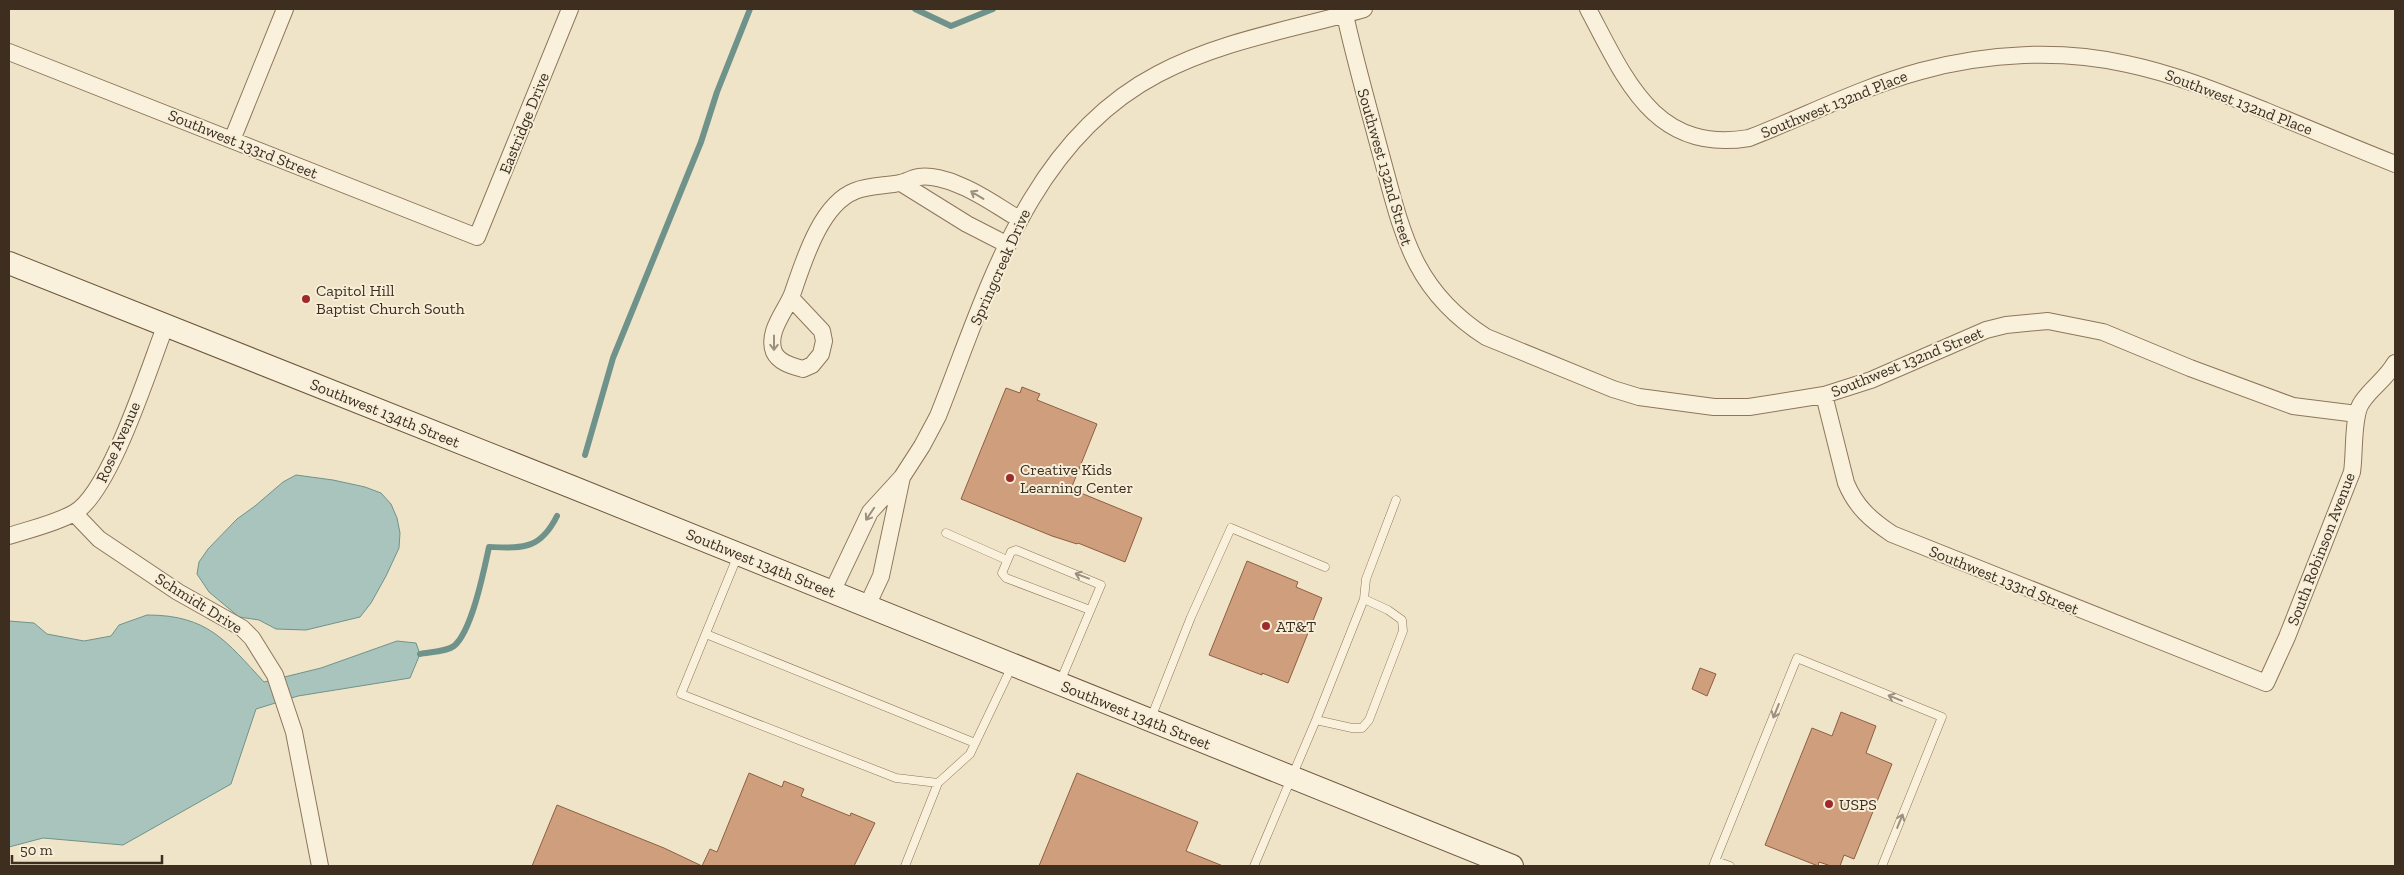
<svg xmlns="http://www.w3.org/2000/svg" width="2404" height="875" viewBox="0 0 2404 875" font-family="'Zilla Slab',serif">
  <rect width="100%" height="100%" fill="#f0e4c8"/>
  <path fill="#a9c4bc" stroke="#6f938a" d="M296,475L333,480L365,487L381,493L391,504L397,518L400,533L399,548L386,576L371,603L360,617L306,630L276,629L259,620L239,617L209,592L197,574L199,562L208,549L237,519L255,506L283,482Z
    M147,615C208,615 226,641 264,682L321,668L397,641L416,643L420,654L410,678L298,696L256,709L231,784L123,845L43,838L9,847V621L34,623L47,634L84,641L111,636L119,625Z"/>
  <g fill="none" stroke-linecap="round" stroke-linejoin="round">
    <path stroke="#6f938a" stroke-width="6" d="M915,9L951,26L993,9
      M585,455L613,358L701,142L717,92L750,9
      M420,654C429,652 446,652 454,646C472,631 484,570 489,547C523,548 540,550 557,516"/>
  </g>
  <path fill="#cf9f7d" stroke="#8d5f41" d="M1022,387L1040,394L1037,400L1097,424L1071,489L1142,518L1125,562L1078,543L1077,544L1052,536L961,499L1006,388L1020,393Z
    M1247,561L1298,582L1296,587L1322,598L1288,683L1262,673V675L1209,655Z
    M1700,668L1716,674L1707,696L1692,689Z
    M1841,712L1876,726L1866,753L1892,764L1854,859L1844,855L1840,866H1831L1819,862L1818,866L1765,845L1812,728L1832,736Z
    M749,773L782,787L784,781L804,789L801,796L850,816L851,813L875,823L854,866H702L710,849L717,852Z
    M1077,773L1198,822L1186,851L1223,866H1039Z
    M557,805L664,848L702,866H532Z"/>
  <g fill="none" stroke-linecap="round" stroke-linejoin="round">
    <g stroke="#8d765c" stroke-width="9">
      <path id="lane" d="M946,533L1007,560
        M738,555L681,694L896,778L938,783
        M706,634L975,743
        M1060,682L1101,585L1016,550L1011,552L1002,573L1006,578L1090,610
        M1151,718L1191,617L1231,528L1325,567
        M1316,720L1352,728H1362L1369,720L1403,631L1402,620L1388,610L1364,599
        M1716,861L1730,866
        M905,866L938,783L970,754L1012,666
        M1254,866L1316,720L1364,599L1366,579L1396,500
        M1713,866L1797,658L1942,717L1882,866"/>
    </g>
    <g stroke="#8d765c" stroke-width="18">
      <path id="street" d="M1588,9C1625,78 1654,154 1749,138C1806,116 1862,87 1921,71C1987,53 2060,49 2127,64C2175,74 2221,93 2266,111C2309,129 2352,147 2395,164
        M1345,15C1355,60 1368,106 1380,151C1402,231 1411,289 1486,337L1613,389L1639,397L1714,407H1749L1824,395L1871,380L1986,330L2006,325L2048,321L2103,332L2190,368L2293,406L2357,414
        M9,52L477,237L570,9
        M232,140L285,9
        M901,183L967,224L1008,245
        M791,298L822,331L824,341L821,354L812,365L803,369C793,366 779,363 774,352C766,331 787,310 793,292C804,260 821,204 855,191C869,185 886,186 900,183C906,182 912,178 919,177C931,175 948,180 959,185C980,193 1000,208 1019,219
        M1824,395L1846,483C1856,507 1871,520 1892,534L2266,683L2287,637L2352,472C2355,454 2352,415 2362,402C2372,387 2386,379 2395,363
        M74,513L99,539L178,592L242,628L252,638L275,675L294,732L320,866
        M9,536C30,529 54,524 74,513C110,493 149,368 165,327
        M832,592L870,512L902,477L922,446L938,416C988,290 1028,142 1158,74C1222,40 1295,29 1364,9
        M867,606L881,576L902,477"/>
    </g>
    <g stroke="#6f573f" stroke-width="24">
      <path id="secondary" d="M9,263L572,487L1512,866"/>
    </g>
    <use href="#lane" stroke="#faf1dc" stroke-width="8"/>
    <use href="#street" stroke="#faf1dc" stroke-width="16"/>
    <use href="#secondary" stroke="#faf1dc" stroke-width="22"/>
  </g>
  <defs><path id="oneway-shaft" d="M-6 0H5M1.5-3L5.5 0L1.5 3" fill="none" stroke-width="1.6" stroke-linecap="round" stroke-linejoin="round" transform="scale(1.25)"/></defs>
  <g stroke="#9c907e">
    <use href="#oneway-shaft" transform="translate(977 195) rotate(-149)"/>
    <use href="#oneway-shaft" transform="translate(774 343) rotate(90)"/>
    <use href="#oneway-shaft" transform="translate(870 514) rotate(124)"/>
    <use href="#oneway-shaft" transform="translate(1082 576) rotate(-159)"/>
    <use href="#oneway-shaft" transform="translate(1895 698) rotate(-158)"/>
    <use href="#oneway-shaft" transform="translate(1776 711) rotate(112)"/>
    <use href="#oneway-shaft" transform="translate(1900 821) rotate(-68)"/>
  </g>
  <g fill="#9e2a2b" stroke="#f7eed8" stroke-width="2">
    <circle cx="306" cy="299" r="5"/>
    <circle cx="1010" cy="478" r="5"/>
    <circle cx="1266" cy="626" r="5"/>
    <circle cx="1829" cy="804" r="5"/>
  </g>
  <g text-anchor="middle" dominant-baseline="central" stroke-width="4" stroke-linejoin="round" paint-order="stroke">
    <g font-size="16" fill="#3d2e20" stroke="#f7eed8">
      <text transform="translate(2239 102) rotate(21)">Southwest 132nd Place</text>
      <text transform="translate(1834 104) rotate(-22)">Southwest 132nd Place</text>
      <text transform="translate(524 123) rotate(-68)">Eastridge Drive</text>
      <text transform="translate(243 144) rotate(22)">Southwest 133rd Street</text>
      <text transform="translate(1385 167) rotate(74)">Southwest 132nd Street</text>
      <text transform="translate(1000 267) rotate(-66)">Springcreek Drive</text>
      <text transform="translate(1907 362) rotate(-22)">Southwest 132nd Street</text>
      <text transform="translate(385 413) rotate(22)">Southwest 134th Street</text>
      <text transform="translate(118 442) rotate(-66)">Rose Avenue</text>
      <text transform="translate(2321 549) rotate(-69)">South Robinson Avenue</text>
      <text transform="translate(761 563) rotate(22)">Southwest 134th Street</text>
      <text transform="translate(2004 580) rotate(22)">Southwest 133rd Street</text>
      <text transform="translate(199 603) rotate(32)">Schmidt Drive</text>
      <text transform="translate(1136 715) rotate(22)">Southwest 134th Street</text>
    </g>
    <g font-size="16" fill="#3d2e20" stroke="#f7eed8" text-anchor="start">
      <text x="316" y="290">Capitol Hill<tspan x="316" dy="18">Baptist Church South</tspan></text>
      <text x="1020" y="469">Creative Kids<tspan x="1020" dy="18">Learning Center</tspan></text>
      <text x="1276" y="626">AT&amp;T</text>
      <text x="1839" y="804">USPS</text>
    </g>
  </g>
  <rect width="2404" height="875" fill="none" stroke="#3d2e20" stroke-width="20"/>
  <path d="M12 855v8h150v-8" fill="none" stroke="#3d2e20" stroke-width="2.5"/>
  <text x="20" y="855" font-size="15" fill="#3d2e20" stroke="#f7eed8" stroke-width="4" paint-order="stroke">50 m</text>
</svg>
